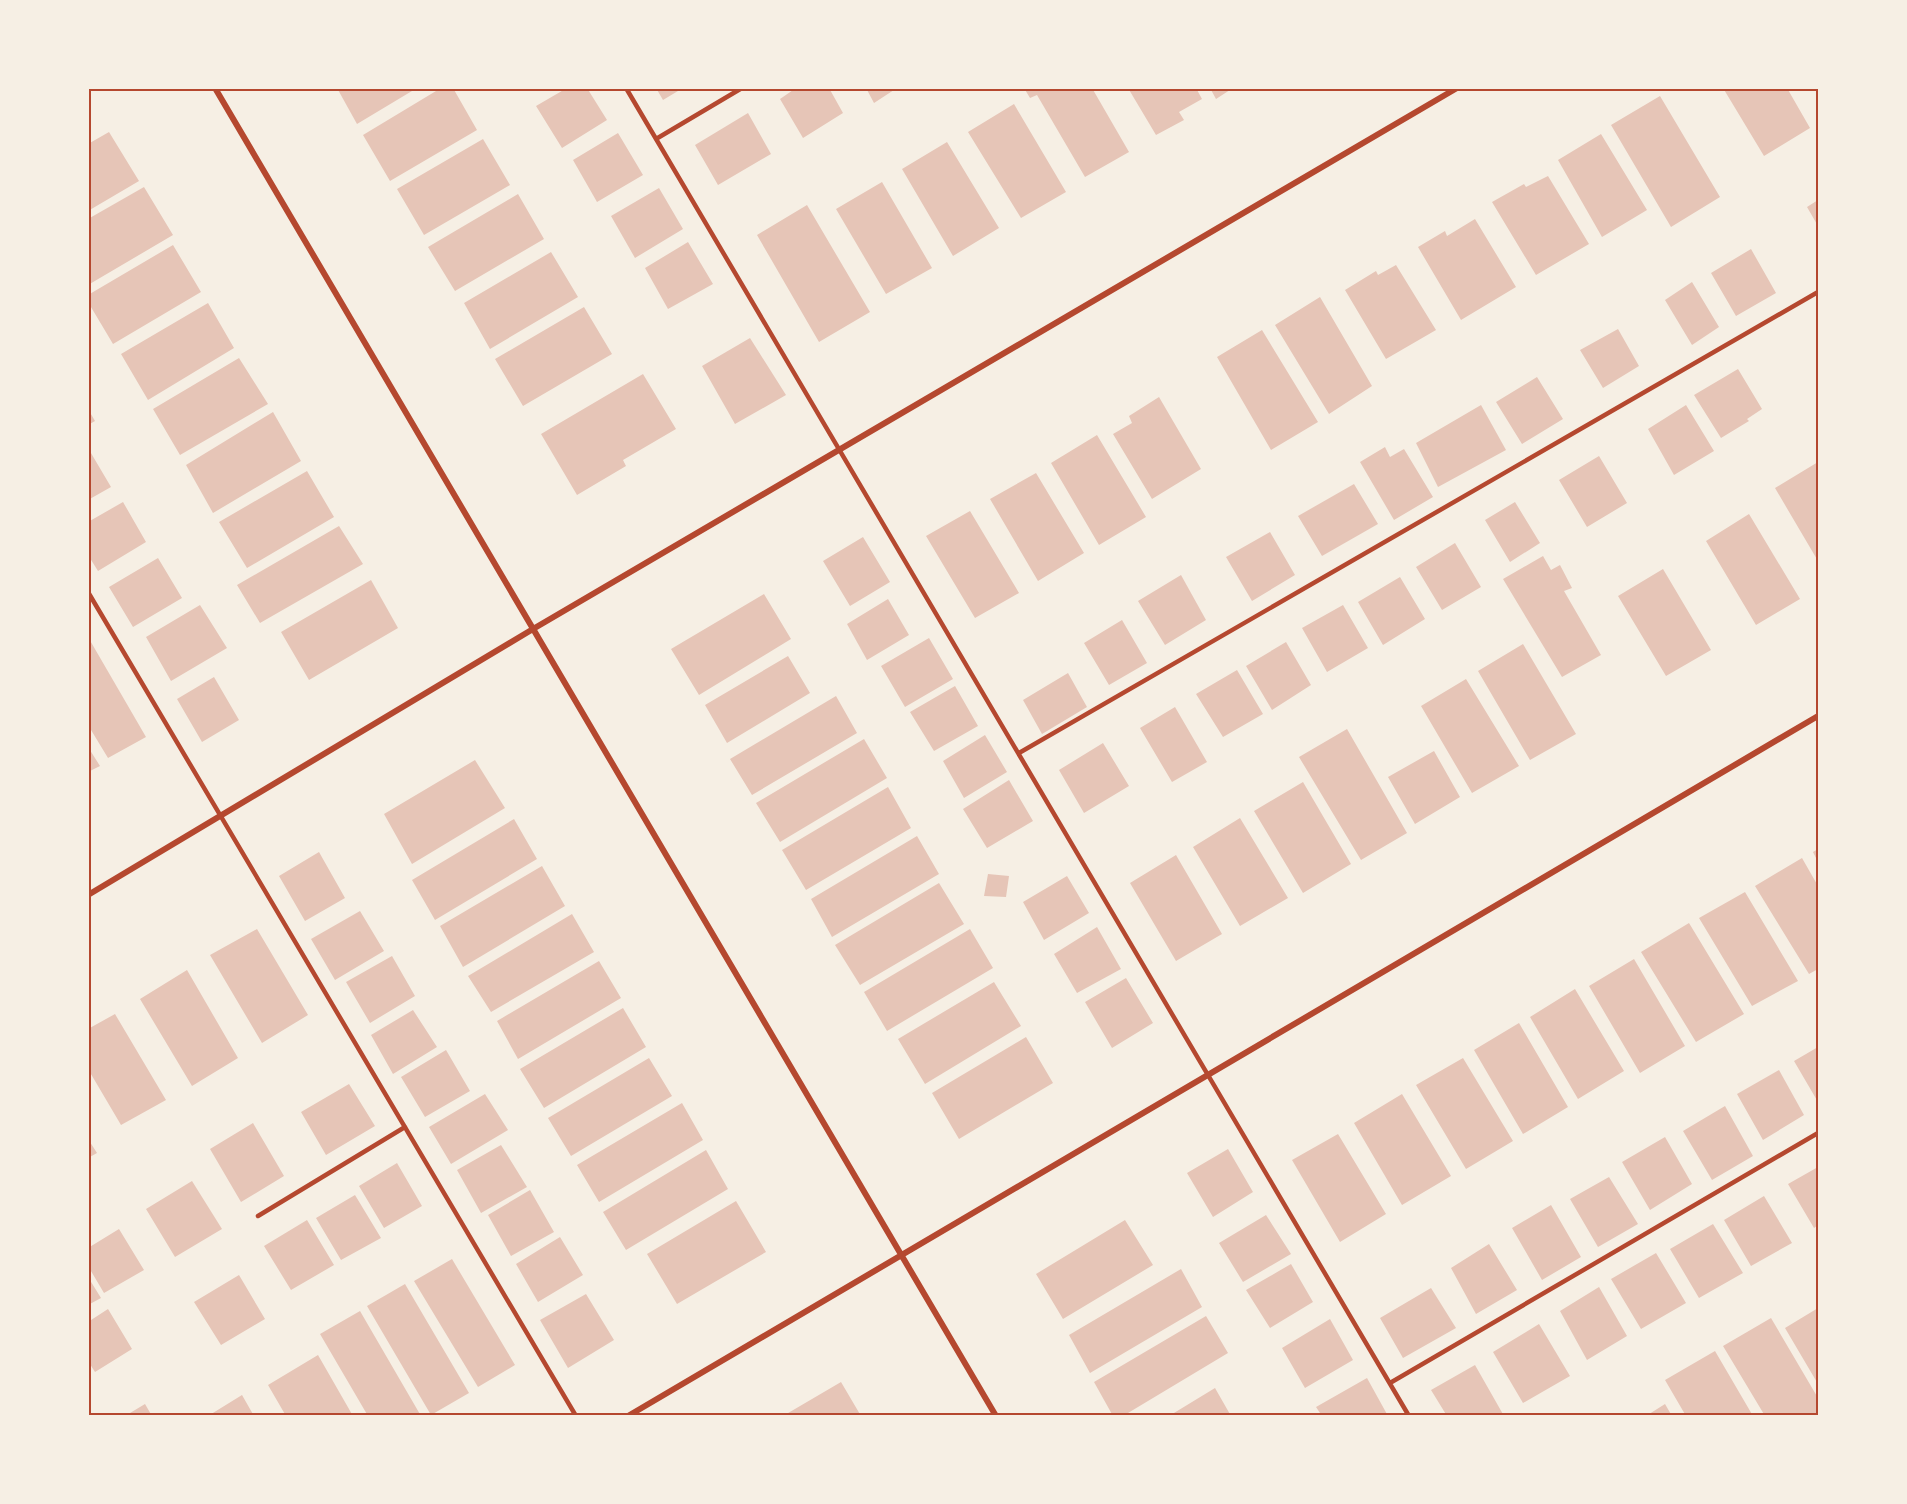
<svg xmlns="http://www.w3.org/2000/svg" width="1907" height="1504" viewBox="0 0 1907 1504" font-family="'Noto Sans',sans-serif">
  <rect width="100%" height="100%" fill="#f6efe4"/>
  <path fill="#e6c5b7" d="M337,88H417L357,124Z
    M441,88H453L477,130L390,181L363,135Z
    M567,88H587L607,120L562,148L536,106Z
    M656,88H683L663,100Z
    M796,88H829L843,113L803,138L780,99Z
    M866,88H897L874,103Z
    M1024,88H1092L1129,152L1085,177L1037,95L1030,98Z
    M1128,88H1196L1202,99L1179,112L1184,120L1156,135Z
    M1210,88H1233L1216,99Z
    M1723,88H1787L1810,128L1764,156Z
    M1660,96L1720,197L1671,227L1611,125Z
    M1014,104L1066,192L1021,218L968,132Z
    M748,113L771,154L718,185L695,145Z
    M109,132L139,181L88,211V144Z
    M618,133L643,175L597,202L573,160Z
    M1601,134L1647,210L1602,237L1558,160Z
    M483,139L510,185L424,235L397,189Z
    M947,142L999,228L953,256L902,169Z
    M1548,176L1589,244L1536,275L1492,202L1524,184L1526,187Z
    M882,182L932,268L886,294L836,209Z
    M144,187L173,235L88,285V219Z
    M659,188L683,229L635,258L611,216Z
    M518,194L544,239L455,291L428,247Z
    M1818,200V226L1807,207Z
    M807,205L870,312L819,342L757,235Z
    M1475,219L1516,287L1461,320L1418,247L1445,231L1447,236Z
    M688,242L713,284L668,309L645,268Z
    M173,245L201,292L113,344L88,302V295Z
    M1751,249L1776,293L1736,316L1711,273Z
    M551,252L578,297L490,349L464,303Z
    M1396,265L1436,330L1386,359L1345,290L1376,271L1378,275Z
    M1692,282L1719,327L1692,345L1665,300Z
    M1320,297L1372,386L1329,414L1275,325Z
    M208,303L234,348L148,400L121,354Z
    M584,307L612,354L523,406L495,359Z
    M1618,329L1639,366L1603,388L1580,350Z
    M1262,330L1318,422L1271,450L1217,357Z
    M750,338L786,395L735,424L702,366Z
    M239,358L268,404L180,455L153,409Z
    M1738,369L1762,409L1747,419L1749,421L1721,438L1694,395Z
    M643,374L676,429L623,460L626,466L577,495L541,434Z
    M1537,377L1563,419L1522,444L1496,402Z
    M1159,397L1201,469L1152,499L1113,434L1132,423L1129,416Z
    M1481,405L1506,450L1438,487L1416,443Z
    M1686,405L1714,451L1674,475L1648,429Z
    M88,409L95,421L88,425Z
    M273,412L301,461L213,513L186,465Z
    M1097,435L1146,517L1099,545L1051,463Z
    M1385,447L1390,457L1404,449L1433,497L1394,520L1360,462Z
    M88,448L111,487L88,500Z
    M1599,456L1627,503L1587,527L1559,480Z
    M1818,462V561L1775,488Z
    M307,471L334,517L247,568L219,522Z
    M1036,473L1084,553L1038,581L990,499Z
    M1354,484L1378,524L1322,556L1298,516Z
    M123,502L146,542L98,571L88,555V522Z
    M1515,502L1540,543L1510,562L1485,520Z
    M970,511L1019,593L975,618L926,536Z
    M1749,514L1800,599L1756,625L1706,541Z
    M339,526L363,564L260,623L237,585Z
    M1270,532L1295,575L1252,601L1226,557Z
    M863,537L890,582L850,606L823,561Z
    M1455,543L1481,587L1442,610L1416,567Z
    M1543,556L1551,570L1560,565L1572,588L1564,591L1601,655L1562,677L1503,579Z
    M158,558L182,598L133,627L109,587Z
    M1663,569L1711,650L1666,676L1618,596Z
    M1181,575L1206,620L1165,645L1138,601Z
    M1400,577L1425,619L1383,645L1358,602Z
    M371,580L398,628L309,680L281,632Z
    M764,594L791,639L699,695L671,649Z
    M888,599L909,635L867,660L847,624Z
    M200,605L227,648L171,681L146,637Z
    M1343,605L1368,648L1327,672L1302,628Z
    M1122,620L1147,663L1109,685L1084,643Z
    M88,637L146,737L108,758L88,725Z
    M929,638L953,679L905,707L881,666Z
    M1286,642L1311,685L1272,710L1246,666Z
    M1523,644L1576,734L1530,760L1478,671Z
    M788,656L810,693L727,743L705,705Z
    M1237,670L1263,714L1223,737L1196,694Z
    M1068,673L1087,707L1042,734L1023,700Z
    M214,677L239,720L202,742L177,699Z
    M1466,679L1519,766L1472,793L1421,706Z
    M955,686L978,726L934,751L910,712Z
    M836,696L857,733L752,795L730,759Z
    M1175,707L1207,762L1172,782L1140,728Z
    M1347,729L1407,833L1361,860L1299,757Z
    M985,735L1007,772L964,798L943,761Z
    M864,739L887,778L780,842L756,803Z
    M1103,743L1129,786L1084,813L1059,770Z
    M88,747L100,766L88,772Z
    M1434,751L1460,797L1415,824L1388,777Z
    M475,760L505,808L412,864L384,814Z
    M1009,780L1033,821L987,848L963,809Z
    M1303,782L1351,864L1303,893L1254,811Z
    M888,787L911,828L806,890L782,850Z
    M1240,818L1288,898L1240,926L1193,847Z
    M514,819L537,859L435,920L412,880Z
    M917,836L939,874L832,937L811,899Z
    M1818,849V862L1813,852Z
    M319,852L345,898L305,921L279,876Z
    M1176,855L1222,934L1176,961L1130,883Z
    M1802,858L1818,886V969L1809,974L1755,886Z
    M542,866L565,906L463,967L440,926Z
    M988,874L1009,876L1006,897L984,896Z
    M1067,876L1089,913L1044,940L1023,902Z
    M939,883L964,924L860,985L835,945Z
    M1745,892L1798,981L1752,1006L1699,918Z
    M360,911L384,951L335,980L311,939Z
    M572,914L594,952L491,1012L468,976Z
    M1689,923L1744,1014L1696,1042L1641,952Z
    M1097,927L1121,969L1077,993L1054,954Z
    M257,929L308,1015L262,1043L210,955Z
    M970,929L993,968L887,1031L864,992Z
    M392,956L415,996L370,1023L346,982Z
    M1634,959L1685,1046L1640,1073L1589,986Z
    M599,961L621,998L518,1059L497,1021Z
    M187,970L238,1058L192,1086L140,999Z
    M1126,978L1153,1023L1112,1048L1085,1002Z
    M994,982L1021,1026L925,1084L898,1039Z
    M1575,989L1624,1071L1578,1099L1530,1017Z
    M623,1008L646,1047L544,1108L520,1069Z
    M413,1010L437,1047L393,1074L371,1035Z
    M115,1014L166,1100L121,1125L88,1069V1029Z
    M1519,1023L1568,1107L1523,1134L1474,1050Z
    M1026,1037L1053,1083L959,1139L932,1093Z
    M1818,1047V1102L1794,1061Z
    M446,1050L470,1091L425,1117L401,1077Z
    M649,1058L672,1096L571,1156L548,1118Z
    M1463,1058L1513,1141L1466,1169L1416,1085Z
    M1779,1070L1804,1115L1763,1140L1737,1094Z
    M349,1084L375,1126L326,1155L301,1112Z
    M485,1094L508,1130L451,1164L429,1127Z
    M1402,1094L1451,1176L1402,1205L1354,1123Z
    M682,1103L703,1140L599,1202L577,1165Z
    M1725,1106L1753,1156L1712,1180L1683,1131Z
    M253,1123L284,1176L241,1202L210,1149Z
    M1338,1134L1386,1214L1340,1242L1292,1160Z
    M1665,1137L1692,1184L1650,1210L1622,1162Z
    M88,1139L97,1153L88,1158Z
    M501,1145L527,1187L481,1213L457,1170Z
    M1228,1149L1253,1192L1213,1217L1187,1173Z
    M706,1150L728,1189L626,1250L603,1212Z
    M397,1163L422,1206L384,1228L359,1186Z
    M1818,1167V1225L1814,1228L1788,1184Z
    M1609,1177L1638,1224L1598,1247L1570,1199Z
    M192,1181L222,1229L175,1257L146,1209Z
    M530,1190L554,1232L511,1256L488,1215Z
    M355,1195L381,1238L341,1260L316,1218Z
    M1764,1196L1792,1243L1751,1266L1724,1220Z
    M736,1201L766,1252L677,1304L647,1254Z
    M1551,1205L1581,1257L1542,1280L1512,1228Z
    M1266,1215L1291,1254L1243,1282L1219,1243Z
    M307,1220L334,1265L291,1290L264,1246Z
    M1125,1220L1153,1265L1063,1319L1036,1274Z
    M1713,1224L1743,1273L1699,1298L1670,1249Z
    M119,1229L144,1270L104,1293L88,1266V1248Z
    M560,1237L583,1275L538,1302L516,1264Z
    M1489,1244L1517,1290L1476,1314L1451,1268Z
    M1656,1253L1686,1303L1641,1329L1611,1279Z
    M452,1259L515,1365L478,1387L414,1281Z
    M1291,1264L1313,1302L1270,1328L1246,1290Z
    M1181,1269L1202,1307L1090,1373L1069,1335Z
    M239,1275L265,1319L221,1345L194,1302Z
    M88,1277L101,1298L88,1305Z
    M405,1284L469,1393L431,1415L367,1306Z
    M1599,1287L1627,1336L1587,1360L1560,1311Z
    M1431,1288L1456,1328L1403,1358L1380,1318Z
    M586,1294L614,1340L568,1368L540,1320Z
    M1818,1308V1384L1785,1328Z
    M108,1309L132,1349L95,1372L88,1361V1322Z
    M360,1311L421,1416H368L320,1334Z
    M1206,1316L1228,1353L1123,1416H1113L1094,1382Z
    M1771,1318L1818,1398V1416H1765L1723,1346Z
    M1330,1319L1353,1360L1305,1388L1282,1348Z
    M1539,1324L1570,1376L1523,1403L1493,1352Z
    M1715,1351L1753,1416H1686L1665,1380Z
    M318,1355L353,1416H286L268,1385Z
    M1475,1365L1504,1416H1447L1431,1390Z
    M1367,1378L1388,1416H1322L1316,1407Z
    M841,1382L861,1416H783Z
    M1215,1388L1231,1416H1169Z
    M242,1395L254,1416H208Z
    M145,1404L152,1416H125Z
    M1665,1404L1672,1416H1646Z"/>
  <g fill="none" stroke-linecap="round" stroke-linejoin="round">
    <path stroke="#b5482f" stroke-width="4.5" d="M626,88L1409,1416
      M656,139L742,88
      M88,592L576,1416
      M1019,753L1818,292
      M258,1216L405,1127
      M1390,1383L1818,1133"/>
    <path stroke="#b5482f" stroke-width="6" d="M215,88L996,1416
      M88,895L533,629L1457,88
      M628,1416L1818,716"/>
  </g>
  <rect width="1907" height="1504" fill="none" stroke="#f6efe4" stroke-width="180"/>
  <rect x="90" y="90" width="1727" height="1324" fill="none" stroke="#b5482f" stroke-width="2"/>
</svg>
